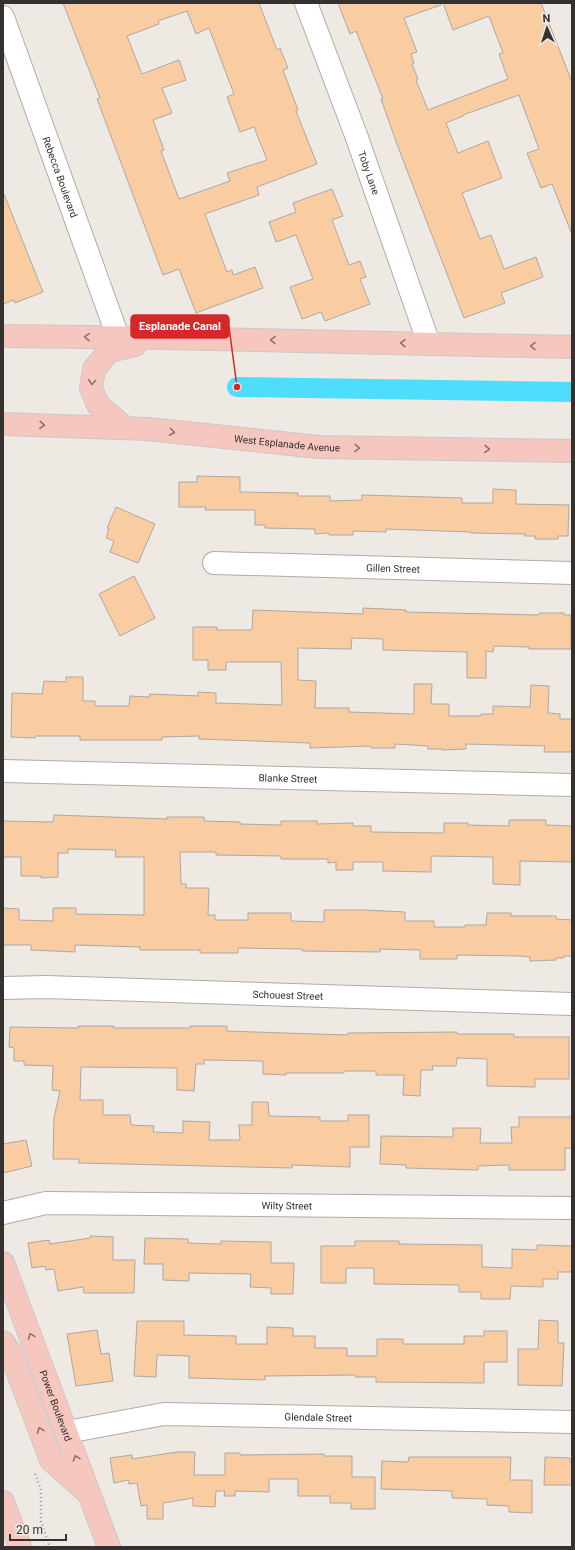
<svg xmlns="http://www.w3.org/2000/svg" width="575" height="1550" viewBox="0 0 575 1550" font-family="Roboto,sans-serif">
  <rect width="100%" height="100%" fill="#efe9e4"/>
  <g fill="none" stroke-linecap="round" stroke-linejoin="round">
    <path stroke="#4eddfc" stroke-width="20" d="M237,387L572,392"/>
  </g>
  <path fill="#f9cca1" stroke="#ada8a3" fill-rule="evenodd" d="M63,3H259L277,50L280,48L288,68L283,70L298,110L296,111L317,164L257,187L259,195L205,214L227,272L232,270L233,275L255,267L263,288L196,313L179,269L163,275L97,99L100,98ZM187,11L196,34L209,28L234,94L227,97L240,132L254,127L267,160L227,173L230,181L179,199L161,151L164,150L153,120L172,113L162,88L186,80L179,60L142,74L127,36L159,24L158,21Z
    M338,3H440L441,5L404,18L417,52L411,54L414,63L412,64L418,79L416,80L428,110L508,79L499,54L503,53L489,16L453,30L443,3H541L572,82V231L571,232L552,184L541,188L527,153L539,149L519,95L463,115V116L446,123L458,153L488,141L502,178L462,193L480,239L491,235L504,269L536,257L543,277L501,293L505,303L464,318L398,147L381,99H383L356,31L350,34Z
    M332,189L343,216L332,220L349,265L360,261L366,277L360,279L370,304L325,321L321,312L302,319L290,287L313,279L296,235L276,242L269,222L296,212L293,203Z
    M3,194H4L43,292L15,303L14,300L3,304Z
    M197,476L240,477V492L298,493V496H330V501L362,500V495L462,498V503H493V489L516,490V504L569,505L568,536H558V539H535V536H525V534L471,533V532L386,529V532L353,531V535H329V533L315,534V529L265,528V525H255V510H205L206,507H179V482H197Z
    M116,507L155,524L138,563L110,552L114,541L106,538L109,529L107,528Z
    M134,576L155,618L120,636L99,594Z
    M363,608L406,610V612L539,615V613H564V615H571V649H529V647L494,646L493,652L486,651V678H467V652L383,650V639L352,638L351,649L298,648V680L316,681L315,708H349V712L414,714V684H432L431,704H449V716H481V714H493V706L530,707L531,685L549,686L548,713L560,714V719H572V752H544L545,746L466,744V749L442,750V749H428V746L395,744V748H371V746L310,748V743L199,739V736L162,737V740H80V736H35V738L11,737L12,693L42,694L44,681L66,682V677H83V701H95V706H129L130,696L149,697L150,694L198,696V692L216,693V703L282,705L281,662H226V670H208V660H193V627H217V630H252L253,610L363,614Z
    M54,815L167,819V817H204V821L240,822V824L281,825V821H317V824L353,823V826H371V832L444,833V823H468V825L509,826V820H546V825L572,826V862L520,861V885L493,884V857L431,856V872L383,871V862H353V870H336V862L328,863V859H281V856L216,855V852H180L181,884H186V888H209L208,915H215V920H248V913H291V921L324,922V910H364L405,912V921H434V927H465V925H486L487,913H511V916H556V919L572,920V956H564V958H556V960L530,961V957L520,956L457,955V959H420V950L380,949V952L302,951V949L238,948V953H200V950H140V947L75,945V952L31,950V945H3V908L19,909V920L53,921V908H76V914L144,915V857H115L116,850L68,849V853H58V877L41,878V876H21V857H3V821L53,822Z
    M78,1026H114V1028H190V1026H227V1031L285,1033L348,1035V1033L457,1032V1034H514V1037H569V1079H535V1087L487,1086V1059L457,1058L456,1066H432L433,1070H421L420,1096L403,1095L404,1075H376V1071H344V1073H286V1075L263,1074V1061L204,1060V1064H196L194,1091L177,1090V1068L81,1067L80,1100H103V1115H130L131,1125L154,1126L153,1132L183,1133V1121L210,1122L209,1140H240L239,1125H252V1102H268L269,1116L320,1117V1121H348V1115H369V1147H350V1167L292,1165V1168L79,1163V1159H53L54,1118L60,1091L52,1090L53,1066L24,1065V1061H14V1048L9,1047L10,1027L78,1028Z
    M519,1117H572V1148H565V1170H509V1165L478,1166V1170L406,1168V1165L380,1164L381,1136L453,1137V1128H481L480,1143H512L511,1127H519Z
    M26,1140L32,1166L3,1173V1144Z
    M90,1236L113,1237V1260H135L134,1293H84L83,1287L58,1291L54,1269L46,1270L45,1266L32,1268L28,1243L49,1240L50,1244L90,1238Z
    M145,1238L188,1239V1243L221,1244V1241L271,1242V1263H294L293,1294H271V1288L250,1287L251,1274L189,1273V1281L163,1280V1264H144Z
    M355,1241H399V1244L482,1245V1267L512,1268V1249L537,1250V1245L572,1246V1272H558V1279H543V1287L511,1286L510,1299H481V1292H459V1285L374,1284V1268H346V1283H321V1246H355Z
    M539,1320L558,1321V1343H564L562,1386L518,1385V1349H538Z
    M137,1321H184V1335L236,1336V1344H267V1327L293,1328V1336H315V1348H347V1356H377V1339H403V1344H464V1336H484V1331H507V1362H484V1383L376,1382V1377H355V1375L265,1376V1380L189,1378V1356L157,1355L156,1377L134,1376Z
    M97,1330L101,1354L109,1353L113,1381L76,1386L67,1334Z
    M177,1452H195L194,1475H225V1453H240V1455L324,1454V1456H352V1477H375V1509H351V1503H330V1496H298V1479H269V1492L235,1491V1496H224L225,1491H216L215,1507L193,1506V1498L163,1503V1519H147V1505L141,1506L137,1483L129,1484L128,1480L114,1483L110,1458L132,1455V1459Z
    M409,1457H511L510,1480H532V1513L509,1512V1506L487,1505V1499L452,1498V1491L381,1489L382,1461L408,1462Z
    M545,1457L570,1458V1462H572V1485H544Z"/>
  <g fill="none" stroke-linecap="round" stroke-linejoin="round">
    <g stroke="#b1aba6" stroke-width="24">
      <g id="minor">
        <path id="s1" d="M306,3L356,135L429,344"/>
        <path id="s2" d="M3,17L118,337"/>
        <path id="s3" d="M214,563L572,573"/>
        <path id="s4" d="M3,771L572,785"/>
        <path id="s5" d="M3,988L46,987L572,1004"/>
        <path id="s6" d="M3,1213L46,1203L572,1208"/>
        <path id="s7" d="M67,1432L164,1414L572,1422"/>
      </g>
    </g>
    <g stroke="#cac9c9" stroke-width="24">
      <g id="major">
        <path d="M3,336L165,338L572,347"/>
        <path id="s8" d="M3,424L148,429L319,447L572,451"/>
        <path d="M125,428L98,405L91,388L94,369L109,351L135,345"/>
        <path id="s9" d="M3,1263L109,1547"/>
        <path d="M3,1342L10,1352L51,1460L87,1492"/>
        <path d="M3,1502L20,1547"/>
      </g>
    </g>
    <path stroke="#9f9b97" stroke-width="2.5" stroke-dasharray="1 3" stroke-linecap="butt" d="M35,1474L41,1490V1521L50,1547"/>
    <use href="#minor" stroke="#fff" stroke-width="22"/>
    <use href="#major" stroke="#f5c7be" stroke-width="22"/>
  </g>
  <defs><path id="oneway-chevron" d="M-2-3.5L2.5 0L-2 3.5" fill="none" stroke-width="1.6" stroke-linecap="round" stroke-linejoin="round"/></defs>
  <g stroke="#8b746f">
    <use href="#oneway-chevron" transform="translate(87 337) rotate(-179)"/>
    <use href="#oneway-chevron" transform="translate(273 340) rotate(-179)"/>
    <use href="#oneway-chevron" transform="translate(403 343) rotate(-179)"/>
    <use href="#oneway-chevron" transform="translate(533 346) rotate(-179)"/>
    <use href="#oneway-chevron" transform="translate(92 382) rotate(95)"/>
    <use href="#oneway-chevron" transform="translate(42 425) rotate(2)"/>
    <use href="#oneway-chevron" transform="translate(172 432) rotate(6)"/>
    <use href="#oneway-chevron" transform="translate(357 448) rotate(1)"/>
    <use href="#oneway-chevron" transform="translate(487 449) rotate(1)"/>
    <use href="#oneway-chevron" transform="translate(31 1336) rotate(-111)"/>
    <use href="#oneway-chevron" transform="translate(40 1430) rotate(-111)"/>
    <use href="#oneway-chevron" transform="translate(76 1458) rotate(-109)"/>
  </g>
  <g text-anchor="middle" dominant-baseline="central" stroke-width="3" stroke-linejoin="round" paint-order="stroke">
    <g font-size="10" fill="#34312f" stroke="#efe9e4">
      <text stroke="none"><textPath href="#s1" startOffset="181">Toby Lane</textPath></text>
      <text stroke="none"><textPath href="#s2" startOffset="170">Rebecca Boulevard</textPath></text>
      <text stroke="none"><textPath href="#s8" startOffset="285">West Esplanade Avenue</textPath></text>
      <text stroke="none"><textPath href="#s3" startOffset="179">Gillen Street</textPath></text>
      <text stroke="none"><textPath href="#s4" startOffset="285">Blanke Street</textPath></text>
      <text stroke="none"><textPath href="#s5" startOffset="285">Schouest Street</textPath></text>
      <text stroke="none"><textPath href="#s6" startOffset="285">Wilty Street</textPath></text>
      <text stroke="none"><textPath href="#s9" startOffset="152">Power Boulevard</textPath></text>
      <text stroke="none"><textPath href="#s7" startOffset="253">Glendale Street</textPath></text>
    </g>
  </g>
  <path fill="none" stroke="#d62828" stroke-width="1.5" d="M237 387L229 327"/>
  <circle fill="#d62828" stroke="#efe9e4" stroke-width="1.5" cx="237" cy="387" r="4"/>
  <rect fill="#d62828" stroke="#d62828" stroke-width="1.5" x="131" y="315" width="98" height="23" rx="4"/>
  <g font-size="11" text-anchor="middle" font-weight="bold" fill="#fff">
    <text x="180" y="330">Esplanade Canal</text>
  </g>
  <rect width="575" height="1550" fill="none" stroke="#34312f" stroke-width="8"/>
  <g transform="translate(547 28) rotate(357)" stroke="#efe9e4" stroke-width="3" paint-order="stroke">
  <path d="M0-3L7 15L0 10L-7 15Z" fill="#34312f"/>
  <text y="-6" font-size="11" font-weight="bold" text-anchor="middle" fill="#34312f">N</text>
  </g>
  <path d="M10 1534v6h56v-6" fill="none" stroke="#34312f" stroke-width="2"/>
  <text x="16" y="1534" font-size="12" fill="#34312f" stroke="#efe9e4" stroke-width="3" paint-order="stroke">20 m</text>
</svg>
